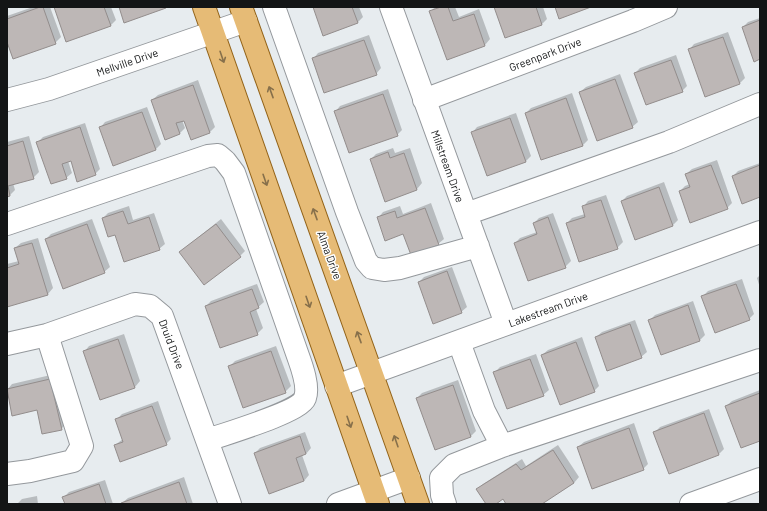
<svg xmlns="http://www.w3.org/2000/svg" width="767" height="511" viewBox="0 0 767 511" font-family="Barlow,sans-serif">
  <rect width="100%" height="100%" fill="#e7ecef"/>
  <path fill="#0003" d="M33,7H50L61,37L55,43L7,39V16Z
    M55,7H111L116,20L111,25Z
    M314,7H359L363,17L358,22Z
    M435,7H455L459,17L479,9L490,39L485,45L430,12Z
    M495,7H543L547,19L542,24L505,37Z
    M760,18V58L743,27L748,22Z
    M728,32L745,78L740,83L706,95L689,50L694,44Z
    M369,35L381,68L376,74L313,59L318,53Z
    M676,55L687,86L682,91L635,73L640,68Z
    M620,74L638,122L632,127L580,92L586,87Z
    M198,80L215,127L209,133L184,119L182,120L185,128L179,134L152,100L158,95Z
    M388,89L402,130L397,135L335,112L340,106Z
    M572,93L588,140L583,145L526,113L531,108Z
    M147,107L161,144L155,150L100,128L105,122Z
    M516,113L531,156L526,161L472,133L477,127Z
    M85,123L100,169L95,174L71,160L68,161L72,173L66,178L38,142L43,137Z
    M29,136L39,172L33,178L13,183L15,190L10,195L7,196V142Z
    M393,148L395,153L410,148L422,183L417,189L385,200L371,159L376,154Z
    M717,160L732,203L727,208L680,191L685,186L690,184L686,174L692,169Z
    M760,163V196L733,176L738,171Z
    M664,182L678,220L673,225L622,201L627,196Z
    M606,195L623,242L617,248L567,223L572,218L585,214L583,207L588,201Z
    M431,203L444,239L438,244L404,233L378,218L383,212L400,206L403,214Z
    M129,206L133,220L154,213L165,244L159,249L116,233L103,218L108,213Z
    M553,213L571,261L565,267L515,243L520,238L537,232L534,223L539,218Z
    M92,219L110,267L104,272L46,239L51,234Z
    M221,219L245,251L240,256L180,252Z
    M38,238L53,288L48,294L7,306V264L19,261L15,248L21,243Z
    M452,267L467,307L461,312L419,282L424,277Z
    M760,275V288L757,278Z
    M742,279L754,314L749,319L702,297L708,291Z
    M257,284L264,302L256,309L263,328L257,334L206,306L211,301Z
    M693,301L705,335L700,340L662,354L650,320L655,315Z
    M635,320L647,352L641,357L596,337L602,332Z
    M124,334L140,381L135,387L101,399L84,352L89,346Z
    M582,337L599,386L594,391L542,355L548,350Z
    M276,346L291,386L285,392L230,366L235,361Z
    M536,354L549,390L543,395L495,372L500,367Z
    M55,374L66,424L61,429L38,409L13,414L7,390L12,384Z
    M458,380L476,431L471,436L435,449L417,398L422,393Z
    M760,390V440L726,406L732,401Z
    M158,401L171,439L166,444L115,445L123,439L116,420L122,414Z
    M709,409L724,449L719,454L669,472L655,432L660,427Z
    M634,423L648,464L643,469L578,447L584,442Z
    M305,432L311,448L306,454L302,455L309,475L304,481L255,453L260,448Z
    M558,445L579,477L574,483L540,504H508L504,498L494,504H487L478,489L483,484L522,459L526,466Z
    M184,477L193,504H123L122,503L128,498Z
    M105,480L113,504H66L64,497L69,492Z
    M37,496L38,504H17L22,499Z"/>
  <path fill="#bdb7b6" stroke="#938d8c" d="M40,7H43L56,44L13,59L7,42V19Z
    M54,7H104L111,26L66,42Z
    M119,7H166V8L124,23Z
    M313,7H352L358,23L323,36Z
    M441,7H448L453,21L474,14L485,46L447,60L429,11Z
    M494,7H536L542,25L505,38Z
    M555,7H591L559,19Z
    M760,20V59L754,62L742,27Z
    M723,37L740,84L705,97L688,49Z
    M364,40L377,75L324,93L312,58Z
    M671,60L683,92L646,105L634,73Z
    M615,79L633,128L597,141L579,92Z
    M193,85L210,133L191,140L184,121L176,123L180,134L165,140L151,100Z
    M383,94L398,136L349,153L334,111Z
    M566,98L583,146L541,160L525,113Z
    M142,112L156,150L113,166L99,127Z
    M510,118L526,162L487,176L471,132Z
    M80,127L96,175L77,182L71,161L62,164L67,179L51,184L36,142Z
    M23,141L34,179L8,186L10,196L7,197V146Z
    M388,152L390,158L404,153L417,190L385,202L370,159Z
    M711,165L728,209L690,223L679,191L690,187L685,174Z
    M760,165V197L742,204L732,176Z
    M659,187L673,226L635,240L621,201Z
    M601,200L618,249L579,262L566,223L585,217L582,206Z
    M425,208L439,245L411,255L403,234L385,241L377,217L395,211L397,218Z
    M123,211L128,224L149,217L160,250L124,262L115,235L108,237L102,218Z
    M548,217L566,268L528,281L514,243L537,234L533,223Z
    M87,224L105,273L63,289L45,239Z
    M216,224L241,257L204,285L179,252Z
    M32,243L48,295L7,307V268L19,264L14,248Z
    M447,271L462,313L433,324L418,282Z
    M736,284L750,320L715,333L701,296Z
    M252,289L259,308L250,312L258,335L220,348L205,306Z
    M688,305L700,341L661,355L648,320Z
    M630,324L642,358L607,371L595,337Z
    M118,339L135,388L100,400L83,351Z
    M576,342L595,392L560,405L541,355Z
    M271,351L286,393L243,408L228,366Z
    M530,359L544,396L507,409L493,372Z
    M50,379L62,430L42,434L37,410L12,416L7,389Z
    M453,385L471,437L435,450L416,398Z
    M760,393V441L741,448L725,406Z
    M152,406L167,445L120,462L114,445L123,442L115,419Z
    M704,413L719,455L669,474L653,432Z
    M629,428L644,470L592,489L577,447Z
    M300,436L306,454L296,458L304,481L269,494L254,453Z
    M553,450L574,483L542,504H506L503,499L496,504H486L476,489L516,464L521,470Z
    M179,482L187,504H122L121,503Z
    M99,484L106,504H65L62,497Z"/>
  <g fill="none" stroke-linecap="round" stroke-linejoin="round">
    <g stroke="#94989c" stroke-width="24">
      <path id="minor" d="M274,7L347,212L366,261L372,268L384,270L400,268L478,246
        M391,7L506,324
        M7,100L49,89L246,21
        M424,100L633,21L666,7
        M466,214L669,142L760,104
        M7,224L208,156L218,155L225,161L234,173L298,356C302,367 309,387 305,398C300,412 224,434 208,440
        M459,342L484,411L502,446L760,360
        M7,344L47,335L135,304L150,306L162,316L230,504
        M336,386L760,232
        M7,474L30,471L73,461L82,446L47,335
        M338,504L409,478
        M445,504L442,495L441,478L454,465L502,446
        M691,504L760,479"/>
    </g>
    <g stroke="#926319" stroke-width="24">
      <path id="major" d="M204,7L378,504
        M241,7L418,504"/>
    </g>
    <use href="#minor" stroke="#fff" stroke-width="22"/>
    <use href="#major" stroke="#e6bb76" stroke-width="22"/>
  </g>
  <defs><path id="oneway-shaft" d="M-6 0H5M1.5-3L5.5 0L1.5 3" fill="none" stroke-width="1.6" stroke-linecap="round" stroke-linejoin="round"/></defs>
  <g stroke="#87704b">
    <use href="#oneway-shaft" transform="translate(222 57) rotate(71)"/>
    <use href="#oneway-shaft" transform="translate(271 92) rotate(-110)"/>
    <use href="#oneway-shaft" transform="translate(265 180) rotate(71)"/>
    <use href="#oneway-shaft" transform="translate(315 214) rotate(-110)"/>
    <use href="#oneway-shaft" transform="translate(308 302) rotate(71)"/>
    <use href="#oneway-shaft" transform="translate(359 337) rotate(-110)"/>
    <use href="#oneway-shaft" transform="translate(349 422) rotate(71)"/>
    <use href="#oneway-shaft" transform="translate(396 441) rotate(-109)"/>
  </g>
  <g text-anchor="middle" dominant-baseline="central" stroke-width="3" stroke-linejoin="round" paint-order="stroke">
    <g font-size="11" fill="#131516" stroke="#fff">
      <text transform="translate(545 54) rotate(-21)">Greenpark Drive</text>
      <text transform="translate(127 62) rotate(-19)">Mellville Drive</text>
      <text transform="translate(448 166) rotate(70)">Millstream Drive</text>
      <text transform="translate(330 255) rotate(70)">Alma Drive</text>
      <text transform="translate(548 309) rotate(-20)">Lakestream Drive</text>
      <text transform="translate(172 344) rotate(69)">Druid Drive</text>
    </g>
  </g>
  <rect width="767" height="511" fill="none" stroke="#131516" stroke-width="16"/>
</svg>
